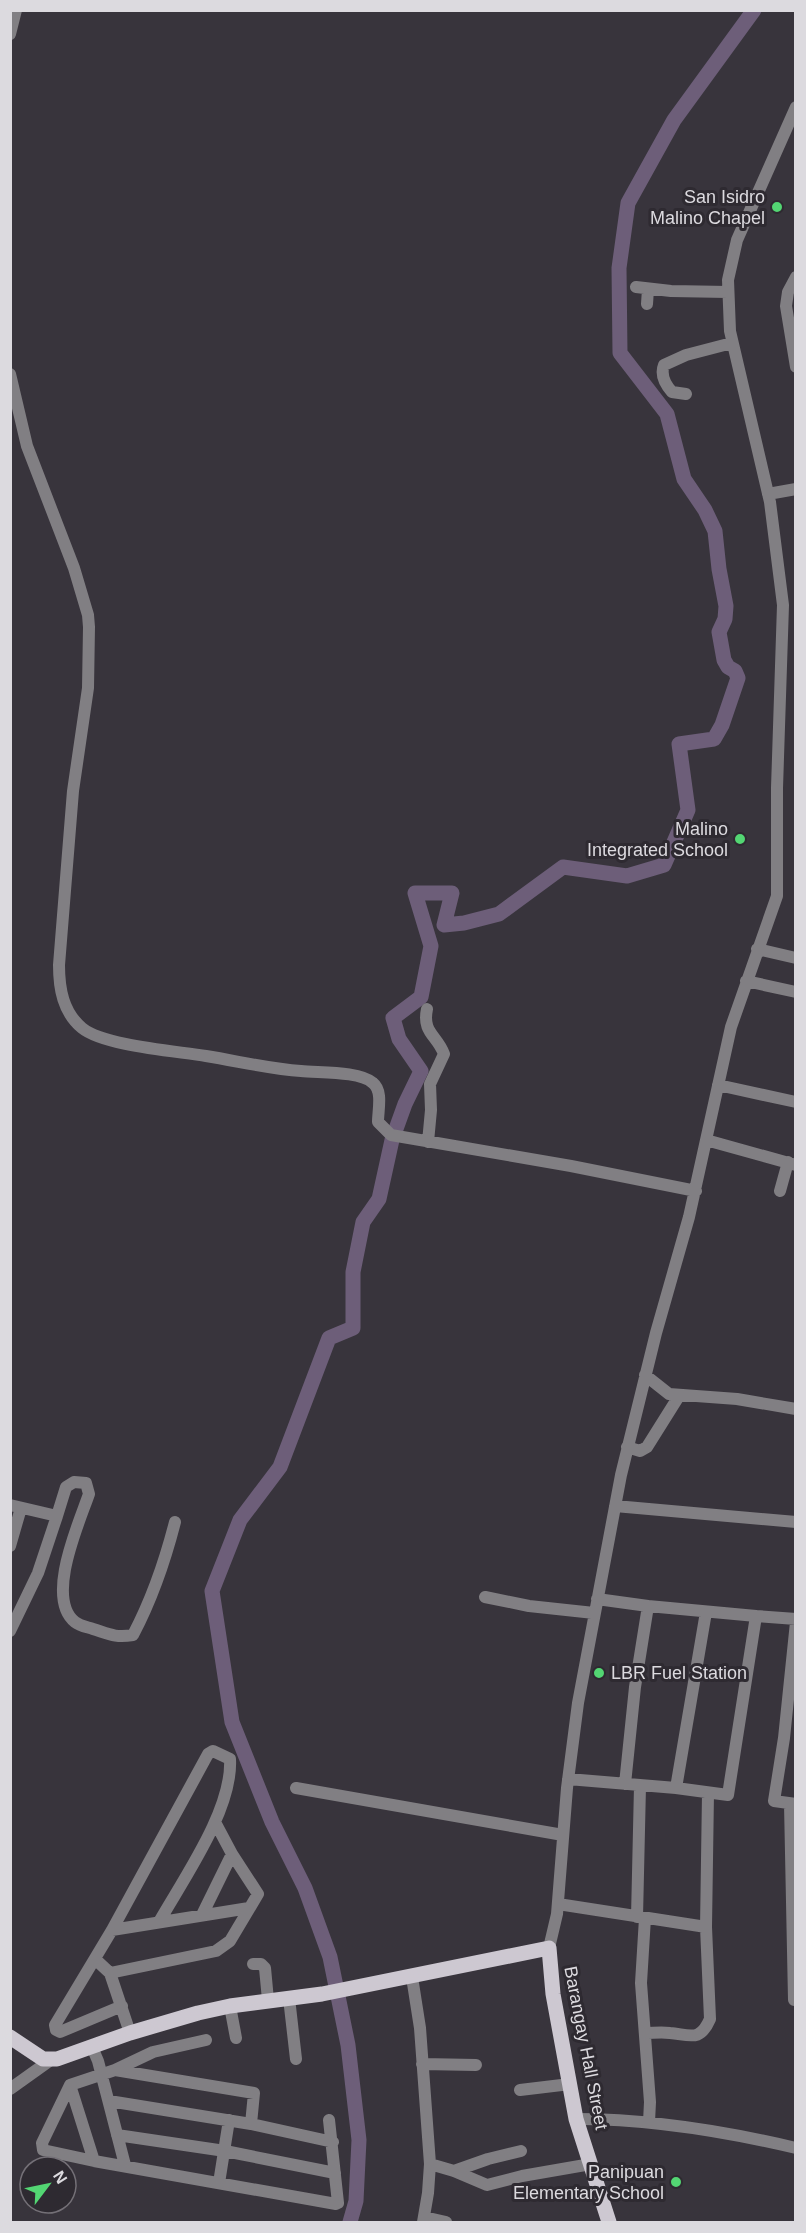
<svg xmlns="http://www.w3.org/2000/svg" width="806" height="2233" viewBox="0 0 806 2233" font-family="Arial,sans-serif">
  <rect width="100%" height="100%" fill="#38343c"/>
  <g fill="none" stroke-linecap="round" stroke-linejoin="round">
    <path stroke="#6d5e79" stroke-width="15" d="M350,2222L356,2201L359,2140L348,2045L330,1957L305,1888L272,1822L232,1722L212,1591L240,1520L280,1467L329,1338L353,1328V1272L363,1222L379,1199L392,1140L405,1104L421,1071L399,1039L393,1018L421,997L431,946L415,893H452L444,925L464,923L499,914L563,867L627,876L664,865L688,810L679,744L714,739L722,725L738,678L735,671L728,667L724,660L719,632L725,619L726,606L719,569L715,531L705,510L684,479L667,414L620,353L619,268L628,203L674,120L754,10"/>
    <path stroke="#817f83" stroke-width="12" d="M10,34L16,10
      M796,277L788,292L786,306L796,367
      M636,287L671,291L728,292
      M647,304L648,289
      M10,374L27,446L74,568L88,615L89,627L88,688L73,791L59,965C59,989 63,1012 82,1028C104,1046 176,1051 206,1056C238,1061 269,1069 301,1071C319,1073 360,1071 373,1083C383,1091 378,1110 378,1122L391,1135L571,1166L696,1191
      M686,394L672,392C665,384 660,375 664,365L686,355L732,343
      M768,494L796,489
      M757,949L796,958
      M746,981L796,992
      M427,1009C422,1033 437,1035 444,1054L430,1084L431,1110L428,1142
      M718,1085L796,1102
      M706,1140L796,1165
      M780,1191L788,1162
      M645,1375L669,1394L737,1399L796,1409
      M627,1447L640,1451L647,1447L679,1396
      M10,1505L57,1516L38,1573L10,1631
      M615,1506L796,1522
      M57,1516L66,1487L74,1482L86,1483L89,1494C79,1523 45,1598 75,1622C80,1626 87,1627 93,1629C109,1634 115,1638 133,1635C152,1599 165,1561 175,1522
      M10,1546L21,1508
      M485,1597L529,1606L594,1613
      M756,1616L796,1619
      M796,1622L784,1738L774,1801L796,1804
      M568,1779L676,1788L728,1795L756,1616L648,1606L597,1599
      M625,1784L635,1687L648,1606
      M296,1788L563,1835
      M676,1788L706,1612
      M790,1804L794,2000
      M558,1904L706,1927
      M202,1915L232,1854
      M637,1917L640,1786
      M645,1918L641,1983L650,2102L649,2122
      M112,1930L249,1908
      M549,1948L557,1914L567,1788L578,1703L621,1475L656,1333L689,1217L731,1027L777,896V788L783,605L770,502L730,331L728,280L737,240L796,107
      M95,1959L110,1973L216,1951L230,1941L258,1894L232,1854L215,1822
      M253,1964H261L265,1968L268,2000
      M110,1973L130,2033
      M412,1977L420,2028L430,2164L428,2193L423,2222
      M289,1998L296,2059
      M122,2006L60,2032L56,2030L55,2025L112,1930L208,1754L213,1751L230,1759C233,1809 184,1878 159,1922
      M230,2006L236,2038
      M645,2033C653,2033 662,2032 670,2033C691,2035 700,2042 710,2019L706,1927L708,1793
      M206,2040L153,2052L115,2070L70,2085L42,2143L43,2150L94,2161L336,2204L338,2203L329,2120
      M92,2047L98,2061L125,2165
      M422,2064L476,2065
      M115,2070L254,2093L251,2124
      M70,2085L94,2161
      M10,2089L52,2059
      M520,2090L570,2084
      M109,2101L251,2124L333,2142
      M576,2119C650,2119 724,2131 796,2148
      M117,2135L225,2151L335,2173
      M430,2164L454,2171L487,2185L522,2176L591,2164
      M454,2171L488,2159L521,2151
      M219,2183L229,2120
      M424,2217L446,2222"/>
    <path stroke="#cdc8d1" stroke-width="15" d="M10,2037L43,2059H57L130,2033L198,2013L230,2006L322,1994L549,1948L553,1994L576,2119L609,2222"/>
  </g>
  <g fill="#53d673" stroke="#2e2a31" stroke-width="2">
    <circle cx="777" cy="207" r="6"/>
    <circle cx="740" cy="839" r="6"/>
    <circle cx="599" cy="1673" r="6"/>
    <circle cx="676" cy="2182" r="6"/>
  </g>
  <g text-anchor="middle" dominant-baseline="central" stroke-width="6" stroke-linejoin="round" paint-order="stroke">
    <g font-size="18" fill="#dcdadf" stroke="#2e2a31" text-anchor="end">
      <text x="765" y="197">San Isidro<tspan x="765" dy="21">Malino Chapel</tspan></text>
      <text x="728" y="829">Malino<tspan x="728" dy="21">Integrated School</tspan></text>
      <text x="611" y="1673" text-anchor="start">LBR Fuel Station</text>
      <text x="664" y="2172">Panipuan<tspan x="664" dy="21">Elementary School</tspan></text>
    </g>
    <g font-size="18" fill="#dcdadf" stroke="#2e2a31">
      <text transform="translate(586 2048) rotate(79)">Barangay Hall Street</text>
    </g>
  </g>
  <rect width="806" height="2233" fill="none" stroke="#dcdadf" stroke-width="24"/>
  <g transform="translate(48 2185) rotate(58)"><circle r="28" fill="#2e2a31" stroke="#747077" stroke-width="1.5"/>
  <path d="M0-4.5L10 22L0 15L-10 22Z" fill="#53d673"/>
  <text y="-9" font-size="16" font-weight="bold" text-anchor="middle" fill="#dcdadf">N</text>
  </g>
</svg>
